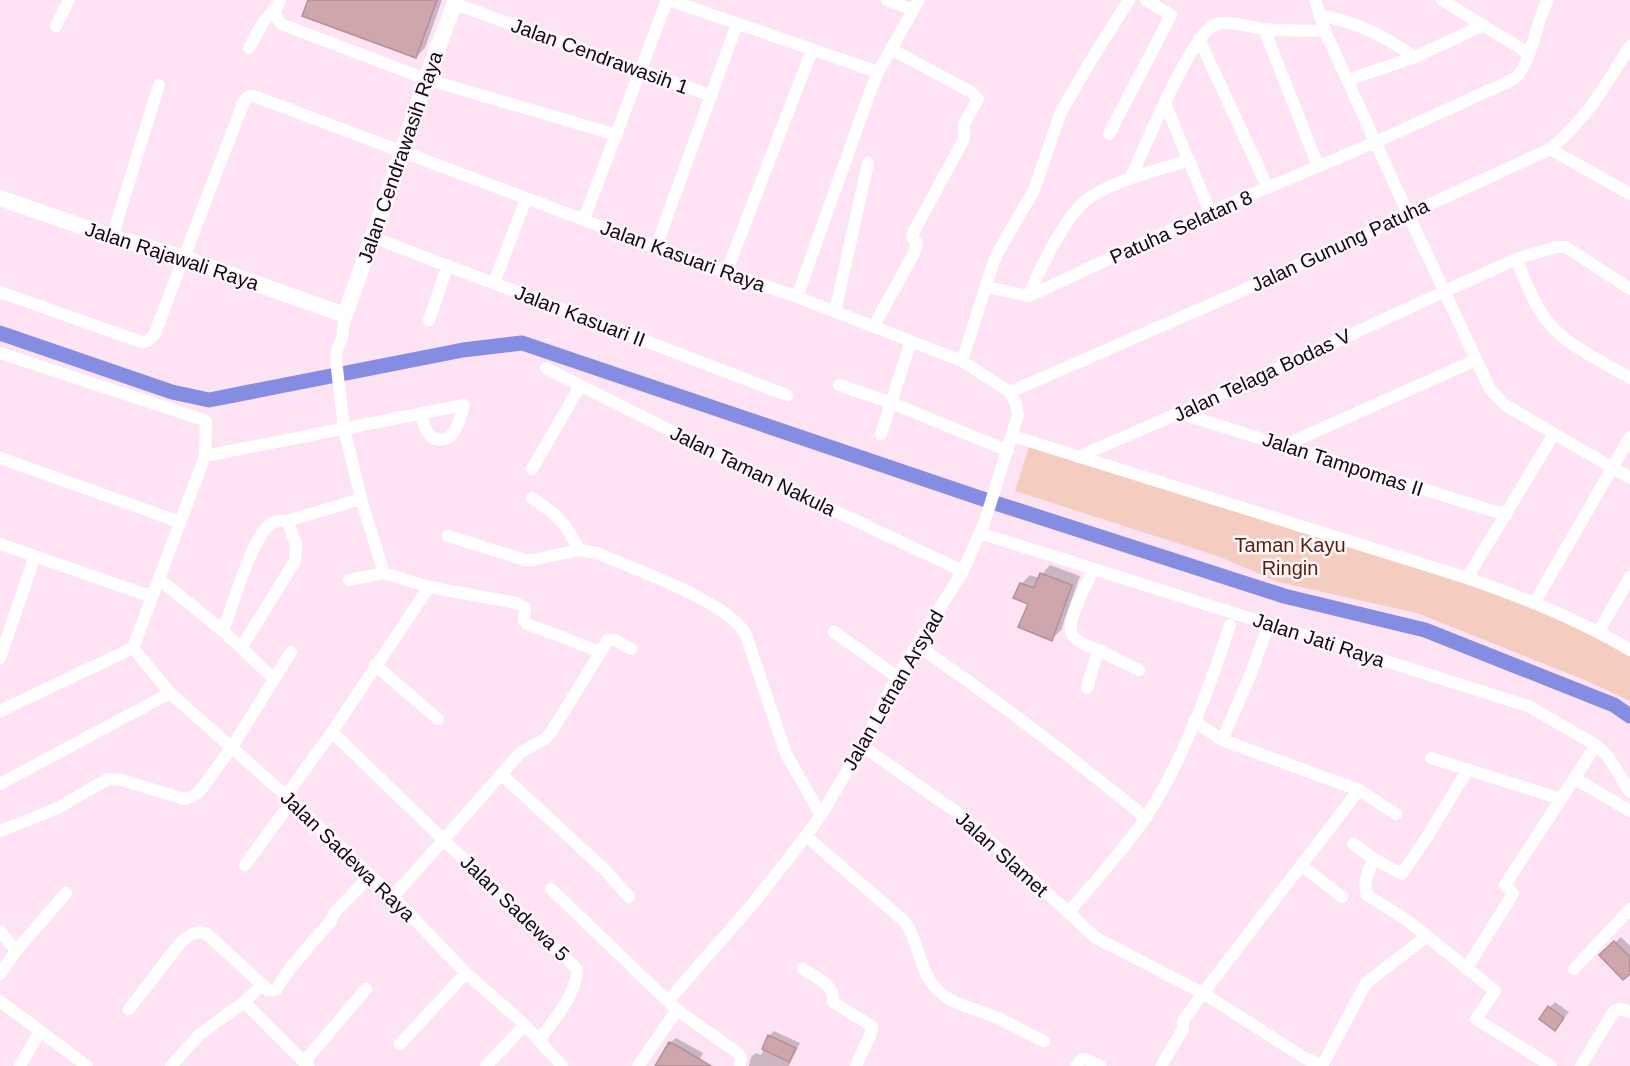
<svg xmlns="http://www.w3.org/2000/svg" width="1630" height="1066" viewBox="0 0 1630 1066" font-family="Helvetica,sans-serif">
  <rect width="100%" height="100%" fill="#fde3f4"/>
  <path fill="#f5cdc0" d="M1029,447L1475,584L1542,608L1630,652V701L1587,681L1417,613L1278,582L1220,557L1015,491Z"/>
  <path fill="#0003" d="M310,0H442L425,48L416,57Z
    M1050,565L1080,576L1061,630L1052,639L1030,603L1021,584L1030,575L1039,578Z
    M1621,937L1630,946V972L1602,955Z
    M1555,1002L1569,1012L1555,1029L1550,1007Z
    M774,1031L800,1043L789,1066H749L751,1057L756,1053L761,1055L769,1036Z
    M676,1038L703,1053L696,1066H662L670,1043Z"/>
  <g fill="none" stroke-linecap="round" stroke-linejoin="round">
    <path stroke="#848de2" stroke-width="15" d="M0,333L172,392L209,400L463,350L522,343L983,499L1284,596L1425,630L1614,705L1630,716"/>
  </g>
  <path fill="#cda7ac" stroke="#b59096" stroke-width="1.5" d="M308,0H437L416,58L302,16Z
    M1040,573L1072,585L1052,641L1018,627L1028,604L1013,598L1020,583L1034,588Z
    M1614,941L1630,957V974L1623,980L1599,955Z
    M1548,1006L1564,1018L1555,1031L1539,1019Z
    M768,1035L796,1048L789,1062L762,1049Z
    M669,1042L681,1048L711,1066H655Z"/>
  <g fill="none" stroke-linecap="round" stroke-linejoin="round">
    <path stroke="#fff" stroke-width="12" d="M280,0L274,13L281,24L426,79L617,135
      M669,0L878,72
      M887,0L913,10
      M1315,0L1325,31L1408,214L1490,389L1505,405L1630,478
      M1442,0L1528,53
      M455,4L712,96
      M1319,15C1360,23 1380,34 1415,57
      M56,26L69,0
      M1264,29L1318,166
      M1199,39L1268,188
      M249,48L262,24L277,6
      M1348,80L1415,57L1484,25
      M1165,103L1210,212
      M1109,134L1171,15L1146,0
      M1550,149L1630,194
      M1130,179C1143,152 1191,33 1216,24C1228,20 1252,28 1265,29C1285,31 1305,30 1325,31
      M584,219L667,0
      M112,237L159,85
      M372,237L787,395
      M656,247L737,24
      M1516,259C1524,278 1532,300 1544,317C1564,345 1600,360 1630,378
      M726,273L812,50
      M494,283L526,199
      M986,287L1029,296L1210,212L1376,142L1514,79C1533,63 1535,22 1548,0
      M0,292L141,342L148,341L155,333L244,101L248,97L254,96L656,247L797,297L962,361L1010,392L1016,404L1018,415L985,521L963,571L897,677L862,746L821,815L806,836L756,900L668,1001
      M1029,296C1038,271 1067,213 1089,198C1117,179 1157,171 1189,160
      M797,297L870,92L878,72L919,0
      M835,312L868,163
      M345,315L342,338L337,349L336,360L344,428L361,499L384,573
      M429,320L448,265
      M874,326L914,253L917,243L912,237L913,233L964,139V124L978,99L971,92L891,49
      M0,353L204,420L206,422L205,456L133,648
      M962,361L991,270L997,254L1034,190L1061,112L1090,62L1129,0
      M546,368L773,482L963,571
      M839,385L892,403L1008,451
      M1010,392L1237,293L1550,149C1586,120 1606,85 1630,46
      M1179,413L1506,515
      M881,434L911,341
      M1013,436L1467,578C1524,598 1578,619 1630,650
      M1285,445L1476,360
      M205,456L464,405C462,413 460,421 456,428C450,441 435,445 427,431C423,426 422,419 421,413
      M1078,457L1179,413L1516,259L1556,247H1566L1630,289
      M0,458L180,522
      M532,469L580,386
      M532,498C558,515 565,522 579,550
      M980,533L1528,706L1596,745L1609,758L1630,792
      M448,536L525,560H532L579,550L597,553C633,569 730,602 746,635L786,754L821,815
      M0,544L152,597
      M384,573L429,587L516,603L525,608L524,620L527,624L601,652
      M1467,578L1554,434
      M159,579L223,631L274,679
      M349,580L384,573
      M1535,602L1630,437
      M223,631C233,604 249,549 266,528C272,521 279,520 287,521L361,499
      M1599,631L1630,577
      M834,632L897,677
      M917,645C996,700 1072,757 1146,818
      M133,648L170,693L292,801L393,897L466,973L525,1025L562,1066
      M241,648L295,561L296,544L287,521
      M1098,650L1139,670
      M0,658L35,556
      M375,665L438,719
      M1087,688L1098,650C1090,646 1079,644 1073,636C1063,623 1088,583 1094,569
      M0,711L133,648
      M1194,721L1222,740L1359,790L1396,814
      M332,732L576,968C581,988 551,1025 539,1040
      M1222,740L1250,676L1269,624
      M862,746L955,811L1008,857L1096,938L1203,993L1303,1057L1322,1066
      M1431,758L1561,799
      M1468,769L1427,837L1402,874L1374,859C1369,869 1362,884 1367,895L1408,921L1495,991L1476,1019L1551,1066
      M502,775L605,870L629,897
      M1574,778L1630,811
      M0,784L170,693
      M286,796L332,732L429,587
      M0,831L56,809L108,779L122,780L184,799L191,797L199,792L232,747L291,652
      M806,836L904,921C918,939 918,962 930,981C946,1005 973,1007 998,1018C1013,1025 1028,1034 1044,1041
      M1353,844L1374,859
      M245,865L292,801
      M1301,865L1342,897
      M551,889L677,1010L738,1053L741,1058L740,1066
      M393,897L521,752L545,739L550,734L608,640H615L631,649
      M1068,913C1094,882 1123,851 1146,817C1182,763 1210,687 1230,625
      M0,931L10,944
      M803,969C816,978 835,984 833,1002L872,1026L871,1033L856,1066
      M1466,969L1513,894L1505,885L1596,745
      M1574,969L1630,909
      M0,974L16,951L66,893
      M0,1001L87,1066
      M244,1002L308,1066
      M129,1009L181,942C190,935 196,930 207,934L268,990H276L290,968L331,921L335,912L370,876
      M400,1044L466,973
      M304,1062L366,989
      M20,1066L40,1031
      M171,1066L200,1034L244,1002L262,985
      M486,1066L525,1025
      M638,1066L677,1010
      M1076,1066L1081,1060L1086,1059L1100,1066
      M1161,1066L1183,1029V1021L1203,993L1359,790
      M1322,1066L1366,983L1426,937
      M1581,1066L1614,1011L1620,1009L1630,1012"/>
    <path stroke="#fff" stroke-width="16" d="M0,198L112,237L184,258L345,315L403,151L426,79L456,0"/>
  </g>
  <g text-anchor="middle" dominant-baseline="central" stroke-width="5" stroke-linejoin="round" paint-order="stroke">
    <g font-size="20" fill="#120810" stroke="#fdf7fb">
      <text transform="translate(600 56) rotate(20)">Jalan Cendrawasih 1</text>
      <text transform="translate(400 157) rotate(-71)">Jalan Cendrawasih Raya</text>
      <text transform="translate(1181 227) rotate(-24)">Patuha Selatan 8</text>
      <text transform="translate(1340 245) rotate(-25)">Jalan Gunung Patuha</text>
      <text transform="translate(172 256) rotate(18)">Jalan Rajawali Raya</text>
      <text transform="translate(683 256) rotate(20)">Jalan Kasuari Raya</text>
      <text transform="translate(580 316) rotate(21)">Jalan Kasuari II</text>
      <text transform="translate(1262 375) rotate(-25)">Jalan Telaga Bodas V</text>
      <text transform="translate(1343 464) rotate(18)">Jalan Tampomas II</text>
      <text transform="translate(753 471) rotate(26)">Jalan Taman Nakula</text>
      <text transform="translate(1319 640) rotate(18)">Jalan Jati Raya</text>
      <text transform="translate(893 690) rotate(-60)">Jalan Letnan Arsyad</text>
      <text transform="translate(1002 854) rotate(42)">Jalan Slamet</text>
      <text transform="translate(348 856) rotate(44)">Jalan Sadewa Raya</text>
      <text transform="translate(515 908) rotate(44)">Jalan Sadewa 5</text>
    </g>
    <g font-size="20" fill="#5a1e0a" stroke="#fdf7fb">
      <text x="1290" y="545">Taman Kayu<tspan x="1290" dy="23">Ringin</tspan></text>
    </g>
  </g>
</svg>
